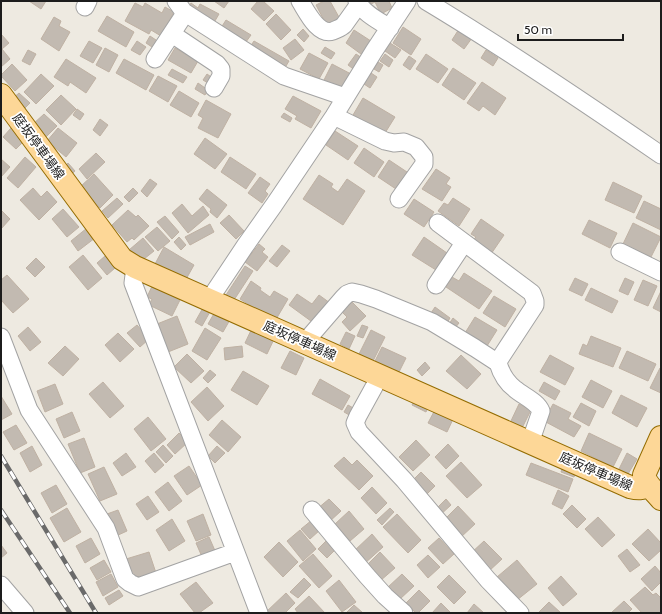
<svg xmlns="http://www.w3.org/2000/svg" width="662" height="614" viewBox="0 0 662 614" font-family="Cabin,'Noto Sans JP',sans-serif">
  <rect width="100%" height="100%" fill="#eeeae1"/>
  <path fill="#c2bab1" stroke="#bfb1a3" d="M29,1H46L41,9Z
    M214,1H229L224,8Z
    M258,1H263L274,11L264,21L251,9Z
    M324,1H330L340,19L327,26L316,5Z
    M370,1H389L392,8L381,14L375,2L371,4Z
    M135,3L143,7L145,3L162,13L165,7L174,12L161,36L151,30L149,34L125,21Z
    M191,3L198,8L200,4L219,14L212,26L188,8Z
    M276,14L291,30L281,40L266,24Z
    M107,16L134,32L126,47L98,31Z
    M54,17L61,21L59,26L70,32L59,51L41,39Z
    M226,20L251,35L243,46L219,31Z
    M403,27L421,39L411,55L393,43Z
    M303,29L309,36L304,42L297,35Z
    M459,29L472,38L464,49L452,40Z
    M354,30L374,43L365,57L346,43Z
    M1,34L9,43L2,49L10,59L1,67Z
    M150,36L159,42L155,49L146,43Z
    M295,39L304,50L291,60L283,48Z
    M89,41L102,48L93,63L80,56Z
    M137,41L146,47L140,55L131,50Z
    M254,41L289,61L283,71L248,50Z
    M390,43L401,50L395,58L385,51Z
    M325,47L335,53L331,59L321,53Z
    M105,48L118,55L109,72L96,65Z
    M175,48L198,61L191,73L168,60Z
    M28,50L36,54L30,65L22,61Z
    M486,50L498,58L493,66L481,58Z
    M309,53L328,63L319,79L300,69Z
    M356,54L365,60L356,71L348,65Z
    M385,54L393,60L389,67L380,61Z
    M426,54L448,69L438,83L416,69Z
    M409,56L416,61L410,70L403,65Z
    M66,59L96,78L86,93L70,82L68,86L54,77Z
    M124,59L154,75L146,90L116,73Z
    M378,62L383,65L379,72L374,69Z
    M12,64L27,80L15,91L1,76V75Z
    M332,64L351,74L342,90L324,80Z
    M453,68L476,83L464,100L442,85Z
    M172,69L187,77L183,83L168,75Z
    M371,73L377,77L370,88L364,84Z
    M41,74L54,86L36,104L24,92Z
    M207,74L214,79L211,85L203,80Z
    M158,76L177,86L168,102L149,91Z
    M482,82L506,98L495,115L483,106L479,111L467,103Z
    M198,83L208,90L205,95L195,89Z
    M179,91L199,103L191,117L170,105Z
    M19,93L30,103L23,110L12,99Z
    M61,95L76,109L61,125L46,110Z
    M293,96L321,111L311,128L295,119L297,116L285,109Z
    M363,98L395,117L385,133L353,115Z
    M206,100L231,114L218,138L198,128L203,118L198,115Z
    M77,109L84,114L80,120L73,115Z
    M284,113L292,118L290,122L281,117Z
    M44,114L57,126L45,138L32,125Z
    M100,119L108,125L100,136L93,130Z
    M11,128L24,141L16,149L3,137Z
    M58,128L77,143L66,157L47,141Z
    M335,131L358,146L348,160L326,145Z
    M205,138L227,154L215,169L194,154Z
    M364,148L384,162L374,177L354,163Z
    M96,153L105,162L87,179L79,169Z
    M25,157L36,167L18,188L7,178Z
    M230,157L256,174L246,189L221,172Z
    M1,159L10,167L1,177Z
    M389,160L410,174L399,191L378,177Z
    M68,163L75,171L71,175L64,167Z
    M436,169L450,178L446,184L451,187L442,201L422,189Z
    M94,174L113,195L100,208L80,187Z
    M319,175L333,184L331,187L338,192L347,179L365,191L343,225L303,199Z
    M260,177L270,184L265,191L268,194L262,203L248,193Z
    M150,179L157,184L147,197L141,191Z
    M613,182L642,196L634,213L605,200Z
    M33,188L41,197L47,191L57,202L39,220L20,200Z
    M133,188L138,193L129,202L124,197Z
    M207,189L227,205L217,218L210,212L211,209L199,199Z
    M117,198L123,204L108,218L102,211Z
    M453,198L470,209L459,226L438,211L444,203L448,205Z
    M414,199L434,212L424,227L404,214Z
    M644,201L661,209V230L636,218Z
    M182,204L192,216L203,206L209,215L188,233L172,213Z
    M63,209L79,227L67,237L52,219Z
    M1,210L10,219L1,229Z
    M128,210L136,217L138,215L149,226L134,240L132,238L127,242L112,225Z
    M229,215L244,231L236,239L220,223Z
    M165,216L179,232L172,239L157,222Z
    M481,219L504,235L491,254L472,241L476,237L471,234Z
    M589,220L617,233L610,248L582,234Z
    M633,223L661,237L651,257L623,244Z
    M210,224L214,232L190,245L185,237Z
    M157,227L170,241L158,251L145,237Z
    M87,228L95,238L78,251L71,241Z
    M179,237L186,245L181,250L174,242Z
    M424,237L447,253L436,270L412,255Z
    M143,238L154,251L139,263L129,250Z
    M259,244L265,249L262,252L268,257L257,271L245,262Z
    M282,245L290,251L277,267L269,261Z
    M164,247L194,265L185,281L155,264Z
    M83,255L102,278L88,290L69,267Z
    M105,256L115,268L107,275L97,263Z
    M36,258L45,267L35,277L26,268Z
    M245,266L253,271L234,300L226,295Z
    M464,273L492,291L479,309L446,287L452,277L459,281Z
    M7,275L29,299L13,313L1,300V280Z
    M575,278L588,284L582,296L569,290Z
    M625,278L634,282L628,295L619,291Z
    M643,280L657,286L648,306L634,300Z
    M251,281L261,288L260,290L270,297L274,291L288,299L275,321L240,299Z
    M154,282L182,296L172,316L149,305L152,299L147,297Z
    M591,288L618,301L612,313L585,300Z
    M661,291V312L653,308Z
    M297,294L312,304L319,295L330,303L315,324L289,305Z
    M494,296L516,309L505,327L483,313Z
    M352,302L366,316L350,331L342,322L347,317L342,312Z
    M204,306L211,310L202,326L195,322Z
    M435,307L450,318L447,323L431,313Z
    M216,310L231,318L223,332L208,324Z
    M177,316L188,344L168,352L157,324Z
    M475,317L497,330L487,346L465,333Z
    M453,318L459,323L455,328L449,324Z
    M254,324L276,335L267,354L245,343Z
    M137,325L149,339L140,347L127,333Z
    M362,325L368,327L363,338L357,336Z
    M28,327L41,342L30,351L18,336Z
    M205,328L221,338L207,360L192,351Z
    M371,330L385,337L372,363L358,356Z
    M346,332L355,336L349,349L340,344Z
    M118,333L134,349L120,362L105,345Z
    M591,336L621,348L613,367L579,354L583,344L587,346Z
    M65,346L79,359L63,376L48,363Z
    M242,346L243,357L225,360L224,348Z
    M382,347L406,358L398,374L374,363Z
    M290,351L304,358L296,375L281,368Z
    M627,351L656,364L648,381L619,368Z
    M187,354L204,371L191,383L174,367Z
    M461,355L481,374L467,389L446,371Z
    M550,355L574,368L565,385L540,372Z
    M425,362L430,368L422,376L417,370Z
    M660,368L661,369V393L650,388Z
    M210,370L216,375L208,383L203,378Z
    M243,371L269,386L257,405L231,390Z
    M320,379L350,396L342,410L312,394Z
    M591,380L612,391L603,408L582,397Z
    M103,382L124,406L110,418L89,394Z
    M544,382L560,391L555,400L539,391Z
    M55,384L63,404L45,412L37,391Z
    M207,387L224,406L208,421L191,402Z
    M621,395L647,408L637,427L612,413Z
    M1,396L12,414L1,420Z
    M416,396L430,403L426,412L412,405Z
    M581,403L596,411L589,426L573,417Z
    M519,404L531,410L522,428L510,423Z
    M553,404L571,413L568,419L581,426L574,437L544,421Z
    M348,405L355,409L351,416L344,412Z
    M437,406L455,415L447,432L428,423Z
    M72,412L80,431L64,438L56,419Z
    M148,417L166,439L151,451L134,429Z
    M222,420L241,437L228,452L209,435Z
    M16,425L27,443L14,450L3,432Z
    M179,433L188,442L175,454L167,445Z
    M589,433L622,449L613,467L581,451Z
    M84,438L95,467L80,473L68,444Z
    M416,440L430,455L413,471L399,457Z
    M448,444L459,456L446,469L435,457Z
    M163,445L173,456L166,463L156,452Z
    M32,446L42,465L30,472L20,453Z
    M217,446L225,453L215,463L208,456Z
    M126,453L136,467L122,476L113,463Z
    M154,453L164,465L155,473L145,461Z
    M627,453L637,459L628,474L619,469Z
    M344,457L352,465L357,460L373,476L359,490L334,466Z
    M461,462L482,485L467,498L446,476Z
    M531,463L573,479L568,492L526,475Z
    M564,463L577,468L574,477L561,472Z
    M189,466L202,485L187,495L174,476Z
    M104,467L117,494L100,501L88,474Z
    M421,472L435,486L424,497L410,483Z
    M168,482L182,501L169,511L155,492Z
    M56,485L67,504L52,513L41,493Z
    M372,487L387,503L376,514L361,498Z
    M558,490L569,496L562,509L552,504Z
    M148,496L159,512L147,520L136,504Z
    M329,499L341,511L329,522L317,509Z
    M446,499L451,505L438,517L433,512Z
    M572,505L586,519L577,528L563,514Z
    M458,506L475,524L460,538L443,521Z
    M67,508L81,532L64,542L50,518Z
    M390,508L394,512L382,525L377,520Z
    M118,510L127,531L116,536L107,514Z
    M349,511L364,529L350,541L335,524Z
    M203,514L211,535L196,541L187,521Z
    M397,514L421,540L408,553L383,527Z
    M598,517L615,535L602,547L585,529Z
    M172,519L185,541L169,551L156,530Z
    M312,520L320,530L310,539L301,529Z
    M648,529L661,543V550L649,561L632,544Z
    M300,530L316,549L303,561L287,541Z
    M372,534L383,547L364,564L353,552Z
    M209,537L216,553L203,559L196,543Z
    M91,538L100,554L85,563L76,546Z
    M439,538L454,554L443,564L428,548Z
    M327,540L336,549L327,558L318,549Z
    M484,541L502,559L488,572L470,554Z
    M279,542L298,562L283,577L264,557Z
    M1,545L7,553L1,558Z
    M627,549L640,565L630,572L618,556Z
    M149,552L156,573L133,580L126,559Z
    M380,552L395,568L380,581L366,566Z
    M313,554L332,576L319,588L299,566Z
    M428,555L440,567L428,578L417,565Z
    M104,560L111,572L97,580L90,568Z
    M517,560L537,584L517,600L497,577Z
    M655,566L661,573V582L652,591L641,579Z
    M111,574L118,587L103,596L96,582Z
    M402,574L414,586L399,600L387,588Z
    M449,575L466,592L454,604L437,587Z
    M561,576L577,594L563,606L548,588Z
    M304,578L311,585L298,598L290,592Z
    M339,580L356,602L342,612L326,591Z
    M196,582L213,603L199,613H195L180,594Z
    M645,587L653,595L656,593L661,598V613H642L630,600Z
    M119,590L123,596L109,605L105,598Z
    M419,590L430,601L418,613H416L406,603Z
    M286,593L295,603L285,613H265Z
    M309,596L325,613H298L295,609Z
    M624,601L632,609L628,613H611Z
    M549,602L561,613H538Z
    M441,603L451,613H432Z
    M474,604L484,613H467Z
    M354,605L363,613H346Z"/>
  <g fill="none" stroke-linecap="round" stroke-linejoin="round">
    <g stroke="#a3a3a3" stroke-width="19">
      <path id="minor" d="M300,1C307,12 318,36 333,31C337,29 341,28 344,25C349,18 354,11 359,4
        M357,1C363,13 379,21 390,28
        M426,1C506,49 584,102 661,155
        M85,7L88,1
        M184,12L284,76L345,97
        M172,34L217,64L221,69V76L214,88
        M155,59L182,18L184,12L176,1
        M334,116L385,141L394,143L404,142L416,147L424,157V164L399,199
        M438,223L532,293L535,301V305L499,360L498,363C501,373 507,383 515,389C523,396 537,401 541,411L530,443
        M620,252L661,272
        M135,267L133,283L259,613
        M436,285L464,243
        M209,300L245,246L274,205L334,116L374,51L407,1
        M1,337L29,410L106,528L125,579L130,583L138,587L235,552
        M306,343L311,335L343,298L347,294L352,292L361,294L376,299L432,322L475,348L498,363
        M380,376L358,416L355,423L359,432L404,480L488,580L520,613
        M312,510L367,576L385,596L404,613
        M1,585L25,613"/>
    </g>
    <g stroke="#946c00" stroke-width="24">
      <path id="major" d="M1,95L122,259L135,267L630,487C638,489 642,489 649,485
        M661,437L644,475C646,485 655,491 661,499"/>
    </g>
    <use href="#minor" stroke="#fff" stroke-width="17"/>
    <use href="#major" stroke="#fdd797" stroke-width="22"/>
    <g stroke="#6a6a6a" stroke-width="4.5">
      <path id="rail" d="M1,456L96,613
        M1,510L70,613"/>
    </g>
    <use href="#rail" stroke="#fff" stroke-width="3" stroke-dasharray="9" stroke-linecap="butt"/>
  </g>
  <g text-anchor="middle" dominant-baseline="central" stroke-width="3.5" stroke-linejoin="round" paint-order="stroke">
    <g font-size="13" fill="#1c1c1c" stroke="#fff">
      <text transform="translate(39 146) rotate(54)">庭坂停車場線</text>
      <text transform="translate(300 340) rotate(24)">庭坂停車場線</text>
      <text transform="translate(596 471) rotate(23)">庭坂停車場線</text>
    </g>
  </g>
  <rect width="662" height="614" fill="none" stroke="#1c1c1c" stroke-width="4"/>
  <path d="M518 34v6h105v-6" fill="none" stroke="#1c1c1c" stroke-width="2"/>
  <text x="524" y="34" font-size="12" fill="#1c1c1c" stroke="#ffffff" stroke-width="3" paint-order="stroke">50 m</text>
</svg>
